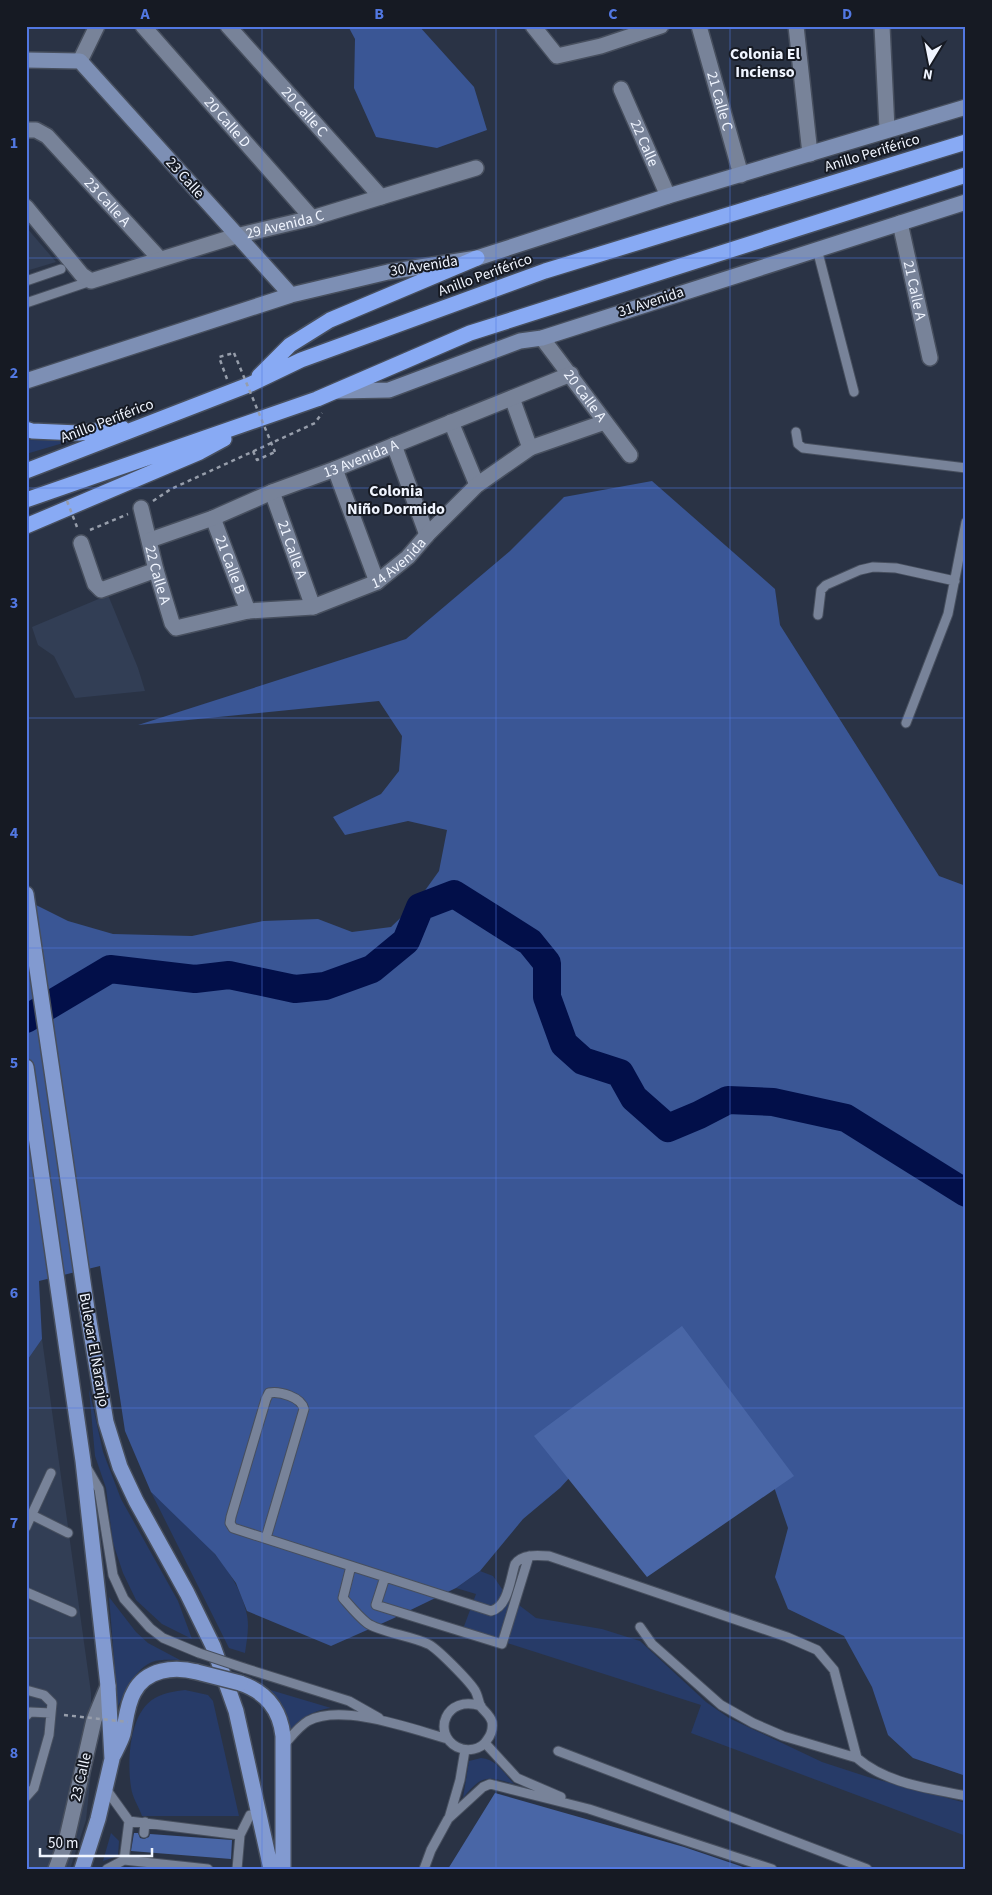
<svg xmlns="http://www.w3.org/2000/svg" width="992" height="1895" viewBox="0 0 992 1895" font-family="'Source Sans 3',sans-serif">
  <rect width="100%" height="100%" fill="#2a3345"/>
  <path fill="#323e55" d="M26,227L56,262L26,271Z
    M108,595L138,668L145,691L75,698L54,656L38,645L32,627Z
    M42,1339L91,1693L92,1764L86,1820L70,1869H26V1362Z"/>
  <path fill="#273b68" d="M26,440H28L70,441L26,454Z
    M89,1389L103,1452L121,1499L178,1601L192,1639L162,1624L136,1600L123,1573L113,1543L106,1488L95,1456Z
    M151,1492C186,1526 234,1561 246,1611C250,1625 247,1639 245,1653L229,1648Z
    M480,1571L493,1576L507,1596L536,1618L602,1629L640,1641L706,1702L729,1718L822,1762L868,1777L966,1803V1836L691,1733L701,1705L463,1629L476,1594L456,1588Z
    M109,1597L136,1632L148,1643L180,1660C172,1660 160,1659 152,1662C135,1669 127,1690 118,1706Z
    M257,1686L331,1708C311,1711 297,1719 287,1737Z
    M185,1690L208,1695L213,1701L239,1816H142C139,1807 132,1797 131,1787C127,1762 129,1712 155,1698C164,1693 175,1691 185,1690Z
    M481,1758C496,1759 504,1773 514,1784C486,1776 482,1775 463,1798L469,1761Z
    M111,1833L119,1841L118,1856L103,1861Z"/>
  <path fill="#3a5695" d="M348,26H419L474,87L487,130L437,148L376,137L354,88L355,39Z
    M652,481L775,589L780,625L939,876L966,886V1776L913,1758L888,1735L872,1687L844,1636L788,1609L775,1577L788,1528L772,1481L607,1437L560,1488L523,1519L480,1571L456,1588L392,1619L331,1646L247,1611L236,1583L215,1554L151,1492L125,1431L100,1266L39,1281L42,1339L26,1362V900L68,921L113,934L192,936L263,921L318,919L352,932L391,927L416,903L439,871L447,830L408,821L345,835L333,817L381,794L399,771L402,736L379,701L138,725L406,639L510,551L564,497Z"/>
  <g fill="none" stroke-linecap="round" stroke-linejoin="round">
    <path stroke="#020f49" stroke-width="28" d="M26,1019L110,969L195,979L229,975L295,989L325,986L372,969L406,941L420,907L454,894L530,942L547,963V997L564,1044L583,1061L620,1073L634,1098L668,1128L699,1115L728,1100L773,1102L846,1118L966,1193"/>
  </g>
  <path fill="#4966a6" d="M682,1326L794,1476L647,1577L534,1436Z
    M495,1793L684,1847L749,1869H448Z
    M134,1833H138L140,1838L144,1839L149,1837L150,1834L232,1840L231,1859L131,1851Z"/>
  <g fill="none" stroke-linecap="round" stroke-linejoin="round">
    <g stroke="#474f5e" stroke-width="11">
      <path id="lane" d="M817,249L854,392
        M26,281L61,269
        M26,303L91,281
        M796,432L798,444L803,448L966,468
        M818,615L821,590L826,585L860,570L873,567L896,568L955,581
        M906,723L948,614L966,522
        M87,1468L99,1489L113,1575L124,1599L150,1628L163,1638L199,1653
        M32,1515L68,1533
        M26,1527L51,1473
        M266,1538L304,1409C301,1397 280,1391 269,1393L266,1399L231,1517L230,1523L233,1528C319,1556 405,1583 491,1611C508,1607 510,1580 515,1564C522,1554 537,1555 549,1556L787,1637L817,1650L834,1670L857,1758C887,1784 929,1788 966,1796
        M351,1566L343,1598C350,1606 358,1616 367,1623C379,1632 412,1636 428,1644C437,1648 468,1680 474,1689C478,1694 478,1701 481,1707C485,1712 490,1715 492,1722C493,1729 491,1735 487,1740C481,1750 467,1752 457,1747C432,1734 445,1694 481,1706
        M385,1577L376,1605L502,1644L529,1556
        M26,1592L72,1612
        M640,1627L652,1644L721,1705L753,1723L783,1736L857,1758
        M244,1668L349,1701L379,1718
        M26,1690L44,1695L52,1703L49,1735L34,1788L26,1797
        M26,1716L30,1712L51,1713
        M485,1743L517,1778L561,1797
        M283,1746C291,1737 298,1727 308,1721C342,1703 412,1729 448,1739
        M558,1751L867,1869
        M106,1789L129,1821L124,1860L107,1869
        M449,1818L460,1780L465,1750
        M129,1821L240,1835
        M144,1833L145,1822
        M124,1860L208,1869
        M237,1869L240,1835L250,1815
        M424,1869L431,1850L448,1819L483,1787L490,1784L589,1809L772,1869"/>
    </g>
    <g stroke="#474f5e" stroke-width="18">
      <g id="street">
        <path id="s1" d="M143,26L312,218"/>
        <path id="s2" d="M228,26L381,197"/>
        <path d="M533,26L557,56L601,46L661,26"/>
        <path id="s3" d="M699,26L741,175"/>
        <path d="M796,26L810,154"/>
        <path d="M882,26L887,129"/>
        <path d="M80,61L97,26"/>
        <path id="s4" d="M621,89L668,196"/>
        <path id="s5" d="M26,130H36L47,136L160,259"/>
        <path id="s6" d="M26,207L82,275L91,281L236,236L312,218L476,168"/>
        <path id="s7" d="M900,223L930,358"/>
        <path id="s8" d="M542,338L630,455"/>
        <path d="M512,398L530,448"/>
        <path d="M451,422L477,485"/>
        <path d="M394,445L427,535"/>
        <path d="M335,469L377,582"/>
        <path id="s9" d="M272,492L313,607"/>
        <path id="s10" d="M141,508L156,570L172,623L176,628L248,611L313,607L377,582L408,557L427,535L477,485L530,448L605,422"/>
        <path id="s11" d="M213,518L248,611"/>
        <path id="s12" d="M150,540L213,518L272,492L335,469L571,374"/>
        <path d="M81,543L95,584L101,590L156,570"/>
        <path d="M56,1869L66,1842L94,1720L108,1686"/>
      </g>
    </g>
    <g stroke="#474f5e" stroke-width="18">
      <path id="secondary" d="M26,60L80,61L291,295
        M26,381L291,295L388,272L477,258L668,196L966,107
        M337,391L389,390L520,341L542,338L966,202"/>
    </g>
    <g stroke="#474f5e" stroke-width="18">
      <path id="primary" d="M26,894L87,1309L106,1422L120,1467L136,1501L187,1593L213,1646L236,1711L271,1869
        M26,1067L83,1461L108,1686L112,1759L98,1819L82,1869
        M240,1683C266,1692 280,1709 283,1736V1869
        M113,1756C117,1748 121,1741 123,1734C126,1720 127,1704 134,1692C146,1669 174,1666 197,1672"/>
    </g>
    <g stroke="#474f5e" stroke-width="18">
      <path id="highway" d="M259,376L290,345L330,320L477,258
        M26,429L32,431L79,433L122,428
        M26,471L251,384L301,360L545,271L966,142
        M26,500L317,399L470,333L966,175
        M26,526L200,452L224,439"/>
    </g>
    <path stroke="#979eab" stroke-width="2.5" stroke-dasharray="4 4" stroke-linecap="butt" d="M227,379L219,357L234,353
      M253,451L257,460L275,452
      M153,501L171,489L315,423L322,413
      M90,530L128,514"/>
    <use href="#lane" stroke="#788399" stroke-width="9"/>
    <use href="#street" stroke="#788399" stroke-width="15"/>
    <use href="#secondary" stroke="#7d8fb4" stroke-width="15"/>
    <use href="#primary" stroke="#829ad0" stroke-width="15"/>
    <use href="#highway" stroke="#88aaf4" stroke-width="15"/>
    <g stroke="#474f5e" stroke-width="11" stroke-linecap="butt">
      <path id="lane-bridge" d="M199,1653L244,1668"/>
    </g>
    <g stroke="#474f5e" stroke-width="18" stroke-linecap="butt">
      <path id="primary-bridge" d="M197,1672L240,1683"/>
    </g>
    <path stroke="#979eab" stroke-width="2.5" stroke-dasharray="4 4" stroke-linecap="butt" d="M234,353L275,452
      M67,501L77,527
      M64,1715L128,1722"/>
    <use href="#lane-bridge" stroke="#788399" stroke-width="9"/>
    <use href="#primary-bridge" stroke="#829ad0" stroke-width="15"/>
  </g>
  <path fill="none" stroke="#5278e2" stroke-width="1" stroke-opacity="0.55" d="M262,26V1869M496,26V1869M730,26V1869M26,258H966M26,488H966M26,718H966M26,948H966M26,1178H966M26,1408H966M26,1638H966"/>
  <g text-anchor="middle" dominant-baseline="central" stroke-width="4" stroke-linejoin="round" paint-order="stroke">
    <g font-size="15" fill="#f0f5ff" stroke="#161a23">
      <text stroke="none"><textPath href="#s3" startOffset="78">21 Calle C</textPath></text>
      <text stroke="none"><textPath href="#s2" startOffset="115">20 Calle C</textPath></text>
      <text stroke="none"><textPath href="#s1" startOffset="128">20 Calle D</textPath></text>
      <text stroke="none"><textPath href="#s4" startOffset="59">22 Calle</textPath></text>
      <text transform="translate(872 153) rotate(-17)">Anillo Periférico</text>
      <text transform="translate(185 178) rotate(48)">23 Calle</text>
      <text stroke="none"><textPath href="#s5" startOffset="112">23 Calle A</textPath></text>
      <text stroke="none"><textPath href="#s6" startOffset="301">29 Avenida C</textPath></text>
      <text transform="translate(424 266) rotate(-9)">30 Avenida</text>
      <text transform="translate(485 275) rotate(-20)">Anillo Periférico</text>
      <text stroke="none"><textPath href="#s7" startOffset="69">21 Calle A</textPath></text>
      <text transform="translate(651 302) rotate(-18)">31 Avenida</text>
      <text stroke="none"><textPath href="#s8" startOffset="72">20 Calle A</textPath></text>
      <text transform="translate(107 421) rotate(-21)">Anillo Periférico</text>
      <text stroke="none"><textPath href="#s12" startOffset="226">13 Avenida A</textPath></text>
      <text stroke="none"><textPath href="#s9" startOffset="61">21 Calle A</textPath></text>
      <text stroke="none"><textPath href="#s10" startOffset="362">14 Avenida</textPath></text>
      <text stroke="none"><textPath href="#s11" startOffset="50">21 Calle B</textPath></text>
      <text stroke="none"><textPath href="#s10" startOffset="69">22 Calle A</textPath></text>
      <text transform="translate(94 1350) rotate(80)">Bulevar El Naranjo</text>
      <text transform="translate(81 1777) rotate(-77)">23 Calle</text>
    </g>
    <g font-size="16" font-weight="bold" fill="#f0f5ff" stroke="#161a23">
      <text x="765" y="54">Colonia El<tspan x="765" dy="18">Incienso</tspan></text>
      <text x="396" y="491">Colonia<tspan x="396" dy="18">Niño Dormido</tspan></text>
    </g>
  </g>
  <rect width="992" height="1895" fill="none" stroke="#161a23" stroke-width="55"/>
  <g transform="translate(930 62) rotate(190)" stroke="#161a23" stroke-width="4" paint-order="stroke">
  <path d="M0-4L9 19L0 12L-9 19Z" fill="#f0f5ff"/>
  <text y="-8" font-size="14" font-weight="bold" text-anchor="middle" fill="#f0f5ff">N</text>
  </g>
  <path d="M40 1848v8h112v-8" fill="none" stroke="#f0f5ff" stroke-width="2.5"/>
  <text x="48" y="1848" font-size="15" fill="#f0f5ff" stroke="#161a23" stroke-width="4" paint-order="stroke">50 m</text>
  <rect x="28" y="28" width="936" height="1840" fill="none" stroke="#5278e2" stroke-width="2"/>
  <g font-size="16" text-anchor="middle" font-weight="bold" fill="#5278e2">
    <text x="145" y="19">A</text>
    <text x="379" y="19">B</text>
    <text x="613" y="19">C</text>
    <text x="847" y="19">D</text>
    <text x="14" y="148">1</text>
    <text x="14" y="378">2</text>
    <text x="14" y="608">3</text>
    <text x="14" y="838">4</text>
    <text x="14" y="1068">5</text>
    <text x="14" y="1298">6</text>
    <text x="14" y="1528">7</text>
    <text x="14" y="1758">8</text>
  </g>
</svg>
